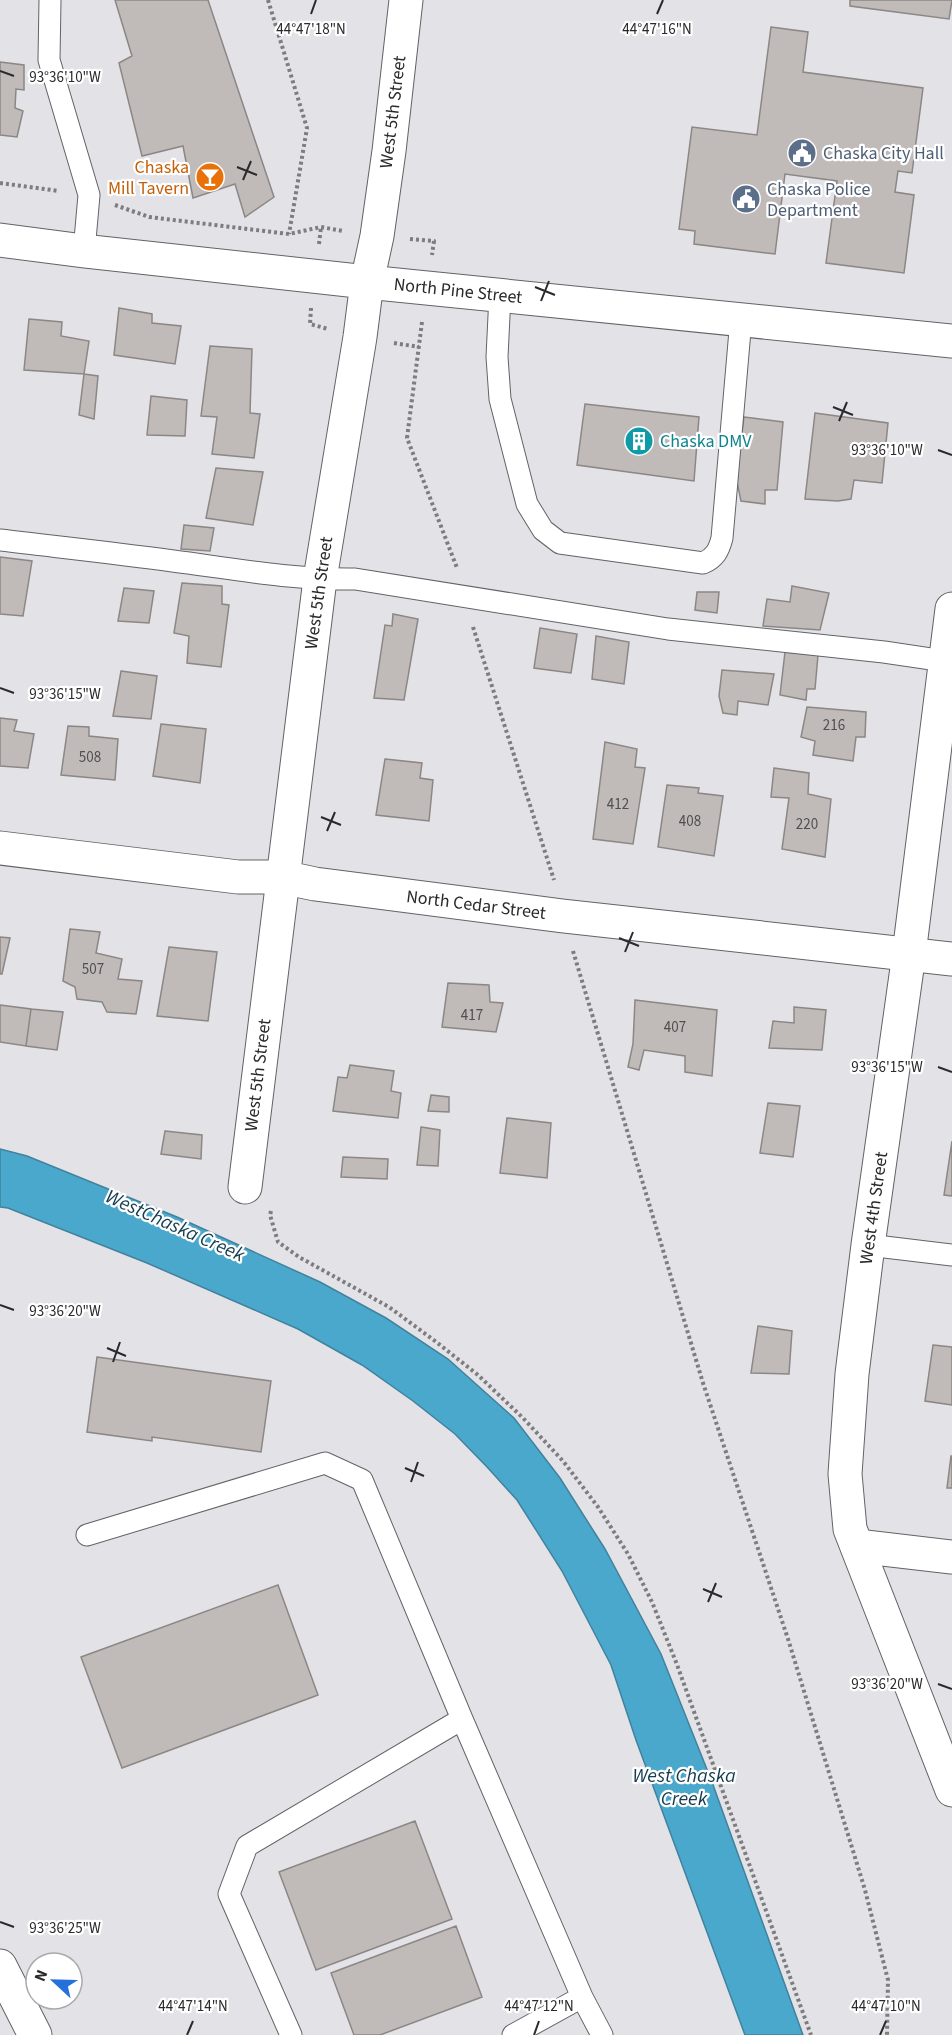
<svg xmlns="http://www.w3.org/2000/svg" width="952" height="2035" viewBox="0 0 952 2035" font-family="'Source Sans 3',sans-serif">
  <rect width="100%" height="100%" fill="#e2e2e7"/>
  <path fill="#4ba8cd" stroke="#41829d" stroke-width="1.5" d="M0,1149L27,1156L177,1217L320,1282L386,1318L448,1359L514,1418L560,1478L605,1549L661,1654L712,1782L803,2035H745L636,1740L611,1665L562,1571L517,1500L488,1468L455,1434L413,1401L362,1365L298,1329L147,1263L8,1208L0,1207Z"/>
  <path fill="#c0bbb8" stroke="#8c8785" stroke-width="1.5" d="M115,0H208L274,197L245,217L235,184L193,198L183,146L142,156L119,63L132,56Z
    M850,0H952L949,19L850,6Z
    M771,27L808,32L803,72L923,88L912,173L898,171L895,192L914,195L904,273L826,263L837,181L785,174L775,254L694,244L695,231L679,229L692,127L757,135Z
    M0,62L24,65V90L16,89L15,108L23,111L17,137L0,135Z
    M119,308L152,314V323L181,326L175,364L114,355Z
    M29,319L62,322L61,336L89,341L84,374L24,370Z
    M210,346L252,349L250,413L260,414L254,458L212,454L217,417L201,416Z
    M84,374L98,376L94,419L79,415Z
    M151,396L187,400L185,436L147,435Z
    M585,404L699,417L694,481L577,465Z
    M815,413L888,423L882,483L854,480L851,499L838,501L805,499Z
    M744,417L783,422L777,490H765V504L741,501L736,477Z
    M216,468L263,472L253,525L206,518Z
    M184,525L214,528L210,551L181,549Z
    M0,557L32,561L23,616L0,614Z
    M182,583L222,586V604L229,605L221,667L187,663L189,636L174,633Z
    M792,586L829,593L820,630L763,626L767,599L790,602Z
    M124,588L154,591L149,623L118,621Z
    M697,592H719L717,613L695,610Z
    M393,614L418,619L404,700L374,698L385,625L392,626Z
    M540,628L577,634L571,673L534,668Z
    M596,636L629,642L624,684L592,679Z
    M785,652L818,655L815,689H807L806,700L780,695Z
    M722,670L774,674L768,705L738,701L737,715L723,713L719,696Z
    M121,671L157,676L151,719L113,716Z
    M807,707L866,712L865,737H856L853,761L813,755L815,741L801,737Z
    M0,718L17,720L14,731L34,734L28,768L0,766Z
    M161,724L206,729L200,783L153,776Z
    M68,726L89,727V736L118,739L115,780L61,775Z
    M605,742L637,749L635,767L645,768L633,844L593,839Z
    M385,759L422,763L420,778L433,780L429,821L376,815Z
    M774,768L809,773L808,794L831,799L825,857L782,849L789,798L771,797Z
    M667,785L699,788L698,793L723,796L714,856L658,847Z
    M70,929L100,932L96,953L122,959L118,979L142,981L136,1014L107,1012L102,1002L77,999L75,987L63,981Z
    M0,937L10,938L2,974H0Z
    M169,947L217,952L208,1021L157,1016Z
    M448,983L489,985L490,1002L503,1003L496,1032L442,1027Z
    M635,1000L717,1010L712,1076L685,1072V1056L644,1050L639,1070L628,1067L633,1044Z
    M0,1005L31,1009L26,1046L0,1042Z
    M794,1007L826,1010L822,1050L769,1048L773,1021L794,1023Z
    M31,1009L63,1012L57,1050L26,1046Z
    M350,1065L394,1071L391,1091L401,1093L398,1118L333,1111L338,1077L347,1078Z
    M431,1095L449,1097V1112L428,1111Z
    M768,1103L800,1106L793,1157L760,1153Z
    M507,1118L551,1123L547,1178L500,1173Z
    M421,1127L440,1130L438,1166L417,1165Z
    M165,1131L202,1135L201,1159L161,1154Z
    M952,1141V1196L944,1195Z
    M343,1157L388,1159L387,1179L341,1177Z
    M758,1326L792,1331L789,1374L751,1373Z
    M933,1345L952,1347V1405L925,1401Z
    M97,1357L271,1381L261,1452L152,1437V1441L87,1432Z
    M951,1456H952V1488H947Z
    M278,1585L318,1695L122,1768L81,1657Z
    M415,1821L452,1919L316,1970L279,1872Z
    M456,1926L482,1997L380,2035H354L331,1973Z"/>
  <g fill="none" stroke-linecap="round" stroke-linejoin="round">
    <g stroke="#626367" stroke-width="23">
      <path id="lane" d="M50,0L49,60L89,195L84,251
        M500,295L497,357L500,399L527,504L543,530L560,543L703,563C715,558 719,550 722,538L741,319
        M0,540C58,547 115,553 173,561C234,569 294,580 355,579L668,629L884,652L952,662
        M868,1245L952,1255
        M87,1535L325,1463L362,1480L462,1719L582,1997L602,2035
        M291,2035L229,1894L247,1846L462,1719
        M513,2035L582,1997"/>
    </g>
    <g stroke="#626367" stroke-width="35">
      <path id="street" d="M0,240L84,251L367,282L952,341
        M0,848L238,877H282L315,884L563,916L952,959
        M245,1187L320,579L360,337L367,282L377,236L389,151L406,0
        M857,1546L952,1557"/>
    </g>
    <g stroke="#626367" stroke-width="35">
      <path id="secondary" d="M952,609L909,954L868,1245L852,1374L845,1474L850,1529L952,1790"/>
    </g>
    <g stroke="#626367" stroke-width="35">
      <path id="primary" d="M0,1966L35,2035"/>
    </g>
    <path stroke="#7d7d80" stroke-width="4" stroke-dasharray="3 3" stroke-linecap="butt" d="M268,0L307,128L289,234
      M0,183L59,191
      M115,205L149,217L289,234L321,227L343,231
      M410,239L434,241L432,255
      M319,244L321,227
      M311,308L310,324L328,329
      M422,322L407,438L457,568
      M394,343L419,347
      M473,627L554,880
      M573,951L703,1383L788,1639L865,1890L888,1980L887,2035
      M271,1211L270,1215L278,1242L299,1257L389,1307L435,1341L478,1375L523,1418L563,1461L598,1507L628,1554L652,1602L676,1662L811,2035"/>
    <use href="#lane" stroke="#fff" stroke-width="21"/>
    <use href="#street" stroke="#fff" stroke-width="33"/>
    <use href="#secondary" stroke="#fff" stroke-width="33"/>
    <use href="#primary" stroke="#fff" stroke-width="33"/>
  </g>
  <path fill="none" stroke="#2a2a2c" stroke-width="2" d="M311,14L316,0M657,14L663,0M0,71L14,76M237,167L257,175M243,180L251,161M535,287L555,295M541,301L549,281M833,407L853,415M839,421L847,402M938,450L952,455M0,688L14,693M321,817L341,825M327,831L335,812M619,938L639,946M625,952L633,932M938,1067L952,1072M0,1305L14,1310M107,1348L126,1356M113,1362L120,1342M405,1468L424,1476M411,1482L418,1462M703,1589L722,1597M708,1602L716,1583M938,1684L952,1689M0,1922L14,1927M187,2035L193,2021M534,2035L539,2021M880,2035L886,2021"/>
  <defs>
    <g id="civic-disc" transform="scale(1.5)"><circle r="9.5" fill="#5c6f8a" stroke="#fff"/><path d="M-.6-6.5H3V-4.5H.6V-3L4-1V1h2V6H-6V1h2V-1L-.6-3ZM-1.2 2.5V6h2.4V2.5Z" fill="#fff"/></g>
    <g id="bar-disc" transform="scale(1.5)"><circle r="9.5" fill="#e8710a" stroke="#fff"/><path d="M-6-5H6L.8 .8V4.5H3.5V6h-7V4.5H-.8V.8Z" fill="#fff"/></g>
    <g id="building-disc" transform="scale(1.5)"><circle r="9.5" fill="#0f9aa8" stroke="#fff"/><path d="M-4-6H4V6H1V3H-1V6H-4ZM-2.5-4.3h1.7v1.8h-1.7ZM.8-4.3h1.7v1.8H.8ZM-2.5-1h1.7V.8h-1.7ZM.8-1h1.7V.8H.8Z" fill="#fff"/></g>
  </defs>
  <g fill-rule="evenodd">
    <use href="#civic-disc" x="802" y="153"/>
    <use href="#bar-disc" x="210" y="177"/>
    <use href="#civic-disc" x="746" y="199"/>
    <use href="#building-disc" x="639" y="441"/>
  </g>
  <g text-anchor="middle" dominant-baseline="central" stroke-width="4.5" stroke-linejoin="round" paint-order="stroke">
    <g font-size="15" fill="#504e4f">
      <text x="834" y="725">216</text>
      <text x="90" y="757">508</text>
      <text x="618" y="804">412</text>
      <text x="690" y="821">408</text>
      <text x="807" y="824">220</text>
      <text x="93" y="969">507</text>
      <text x="472" y="1015">417</text>
      <text x="675" y="1027">407</text>
    </g>
    <g font-size="18" fill="#2a2a2c" stroke="#fff">
      <text transform="translate(393 112) rotate(-83)">West 5th Street</text>
      <text transform="translate(458 291) rotate(6)">North Pine Street</text>
      <text transform="translate(319 593) rotate(-82)">West 5th Street</text>
      <text transform="translate(476 905) rotate(7)">North Cedar Street</text>
      <text transform="translate(258 1075) rotate(-83)">West 5th Street</text>
      <text transform="translate(874 1208) rotate(-82)">West 4th Street</text>
    </g>
    <g font-size="18" fill="#4e5e75" stroke="#fff" text-anchor="start">
      <text x="823" y="153">Chaska City Hall</text>
      <text x="767" y="189">Chaska Police<tspan x="767" dy="21">Department</tspan></text>
    </g>
    <g font-size="18" fill="#c56008" stroke="#fff" text-anchor="end">
      <text x="189" y="167">Chaska<tspan x="189" dy="21">Mill Tavern</tspan></text>
    </g>
    <g font-size="18" fill="#0d838f" stroke="#fff" text-anchor="start">
      <text x="660" y="441">Chaska DMV</text>
    </g>
    <g font-size="20" font-style="italic" fill="#143d4e" stroke="#fff">
      <text transform="translate(175 1226) rotate(24)">WestChaska Creek</text>
      <text x="684" y="1776">West Chaska<tspan x="684" dy="23">Creek</tspan></text>
    </g>
  </g>
  <g font-size="15" text-anchor="middle" fill="#2a2a2c" stroke="#fff" stroke-width="4.5" stroke-linejoin="round" paint-order="stroke">
    <text x="311" y="34">44°47'18"N</text>
    <text x="657" y="34">44°47'16"N</text>
    <text x="65" y="82">93°36'10"W</text>
    <text x="887" y="455">93°36'10"W</text>
    <text x="65" y="699">93°36'15"W</text>
    <text x="887" y="1072">93°36'15"W</text>
    <text x="65" y="1316">93°36'20"W</text>
    <text x="887" y="1689">93°36'20"W</text>
    <text x="65" y="1933">93°36'25"W</text>
    <text x="193" y="2011">44°47'14"N</text>
    <text x="539" y="2011">44°47'12"N</text>
    <text x="886" y="2011">44°47'10"N</text>
  </g>
  <g transform="translate(54 1981) rotate(292)"><circle r="28" fill="#ffffff" stroke="#aaaaab" stroke-width="1.5"/>
  <path d="M0-4.5L10 22L0 15L-10 22Z" fill="#2571dc"/>
  <text y="-9" font-size="16" font-weight="bold" text-anchor="middle" fill="#2a2a2c">N</text>
  </g>
</svg>
